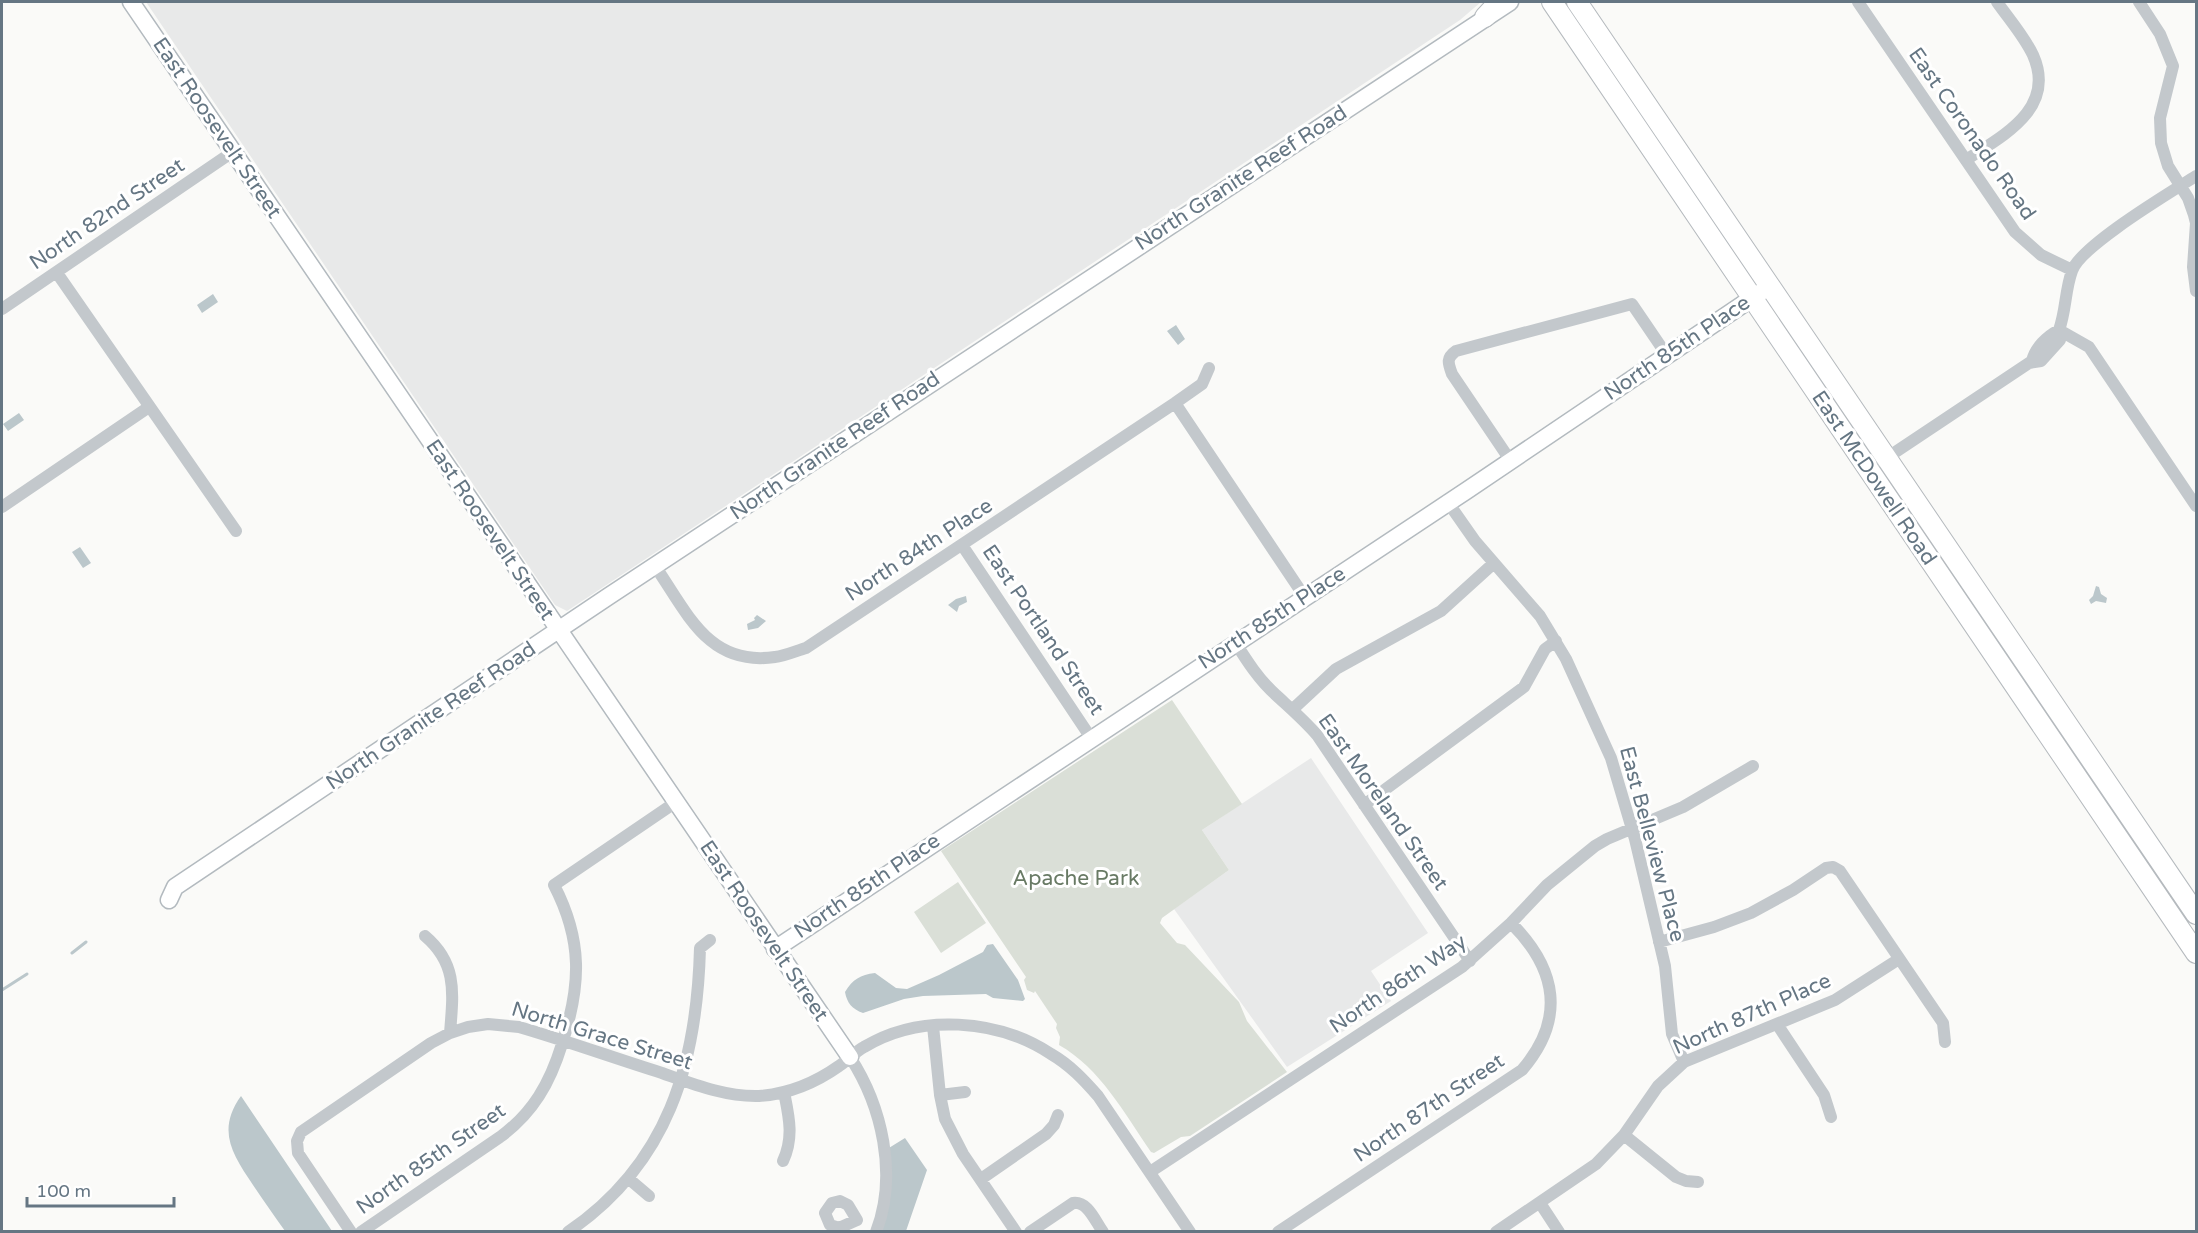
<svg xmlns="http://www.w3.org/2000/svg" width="2198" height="1233" viewBox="0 0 2198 1233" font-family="'Varela Round',sans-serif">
  <rect width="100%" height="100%" fill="#fafaf8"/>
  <path fill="#e8e9e9" d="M146,2H1481L1460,20L567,611L555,605Z
    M1311,758L1428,933L1371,971L1391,1001L1287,1067L1174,909L1229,870L1202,830Z"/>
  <path fill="#dadfd7" d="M1172,700L1242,804L1202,830L1229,870L1162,918L1160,923L1177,943L1185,945L1239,1002L1247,1021L1287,1072L1190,1136L1181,1137L1154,1153L1151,1152C1125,1114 1100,1068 1059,1045L1060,1037L1056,1028L1057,1024L1035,991L1034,993L1027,990L1024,980L1026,977L941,851Z
    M958,882L986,923L941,953L914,912Z"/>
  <path fill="#bbc7cb" d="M213,294L218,302L202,313L197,305Z
    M1176,325L1185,339L1178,345L1167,331Z
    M19,413L24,420L8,431L3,424Z
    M80,547L91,563L83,568L72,552Z
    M2096,586L2099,587L2101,594L2107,598L2106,603L2096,601L2091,604L2089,600L2093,596Z
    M966,596L967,602L959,606L957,612L948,605L956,599Z
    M757,615L766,621L758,628L748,630L747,624L755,620L754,618Z
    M993,944L1018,980L1025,999L1023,1001L993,998L986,994L923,996L904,999L863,1013C852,1009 847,1003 845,992C853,979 860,975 875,973L896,988L907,989L939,975L983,952L987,945Z
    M241,1096L332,1231H285C274,1216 264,1201 253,1185C233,1155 216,1131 241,1096Z
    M905,1138L927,1170L906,1231L876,1232L884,1151Z"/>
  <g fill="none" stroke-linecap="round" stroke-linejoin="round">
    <path stroke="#bbc7cb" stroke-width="3" d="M72,953L86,942
      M2,990L27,974"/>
    <g stroke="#b3babf" stroke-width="19">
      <path id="secondary" d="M131,2L850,1057
        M169,900L175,887L609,596L1510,2
        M775,949L1466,491L1770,286"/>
    </g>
    <g stroke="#b5babe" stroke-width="22">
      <path id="primary" d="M1552,2L2196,953
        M1577,2L2196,914
        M1485,17L1499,2"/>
    </g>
    <path stroke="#c3c8cc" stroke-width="12" d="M1858,2L2015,232L2041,255L2072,270
      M2139,2L2160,34L2173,66L2160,118L2161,143L2168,166L2188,198L2194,215L2196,223L2193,267L2196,291
      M1966,160C2002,136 2057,109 2033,55C2024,36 2009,19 1997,2
      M57,273L236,531
      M2,309L234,151
      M2059,330L2089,347L2196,506
      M2032,361C2035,348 2047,336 2059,330
      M1175,403L1304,596
      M1510,460L1452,374C1448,363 1446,358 1456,351L1632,304L1666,354
      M1882,461L2029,363L2041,361L2060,340L2059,330C2066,311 2065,290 2072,271C2080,246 2171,192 2196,176
      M1447,501L1475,541L1540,616L1566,659L1611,758L1635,839L1665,966L1672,1034L1684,1062
      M2,507L149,407
      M962,545L1091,738
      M655,566C687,612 708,667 775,657C785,656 796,651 806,648L1175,403L1202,384L1209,368
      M1235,642C1247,661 1259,680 1276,695C1290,708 1304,720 1317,735L1470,961
      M1293,709L1336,669L1441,611L1494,563
      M1364,805L1524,687L1545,649L1556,641
      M425,936C458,964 453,994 450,1033
      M1659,942L1714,927L1751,913L1793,890L1826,868L1833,867L1840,871L1943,1023L1945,1042
      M1777,1024L1824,1095L1831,1117
      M933,1026L940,1095L945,1119L963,1154L1016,1232
      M850,1057C882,1106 898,1175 876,1232
      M940,1095L965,1092
      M1624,1135L1676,1177L1686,1181L1698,1182
      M783,1161C794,1137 789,1117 784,1092
      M1150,1172L1462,967L1511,923L1547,885L1595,846L1607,839L1683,807L1753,766
      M629,1179L649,1196
      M981,1179L1046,1134L1054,1125L1058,1115
      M840,1201L848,1205L857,1220L839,1228L830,1225L825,1213L832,1203Z
      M1540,1203L1559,1232
      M351,1232L298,1153L297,1141L301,1132L431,1043L450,1033L468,1027L488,1024L519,1027C567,1041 614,1058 662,1073C693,1084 725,1097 759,1096C788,1094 815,1083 839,1066C848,1060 855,1052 864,1047C920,1013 998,1019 1051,1054C1070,1065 1084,1080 1098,1096L1190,1232
      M361,1232L500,1137C533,1113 550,1083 562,1044C581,985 583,941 554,885L676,802
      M568,1232C668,1164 697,1064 700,948L710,940
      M1030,1232L1073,1203C1088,1201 1095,1221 1103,1232
      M1278,1232L1522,1070C1566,1019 1557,969 1511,923
      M1496,1232L1596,1164L1624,1135L1658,1086L1684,1062L1835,1000L1899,959"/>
    <use href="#secondary" stroke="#fff" stroke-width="16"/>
    <use href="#primary" stroke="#fff" stroke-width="20"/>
  </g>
  <g text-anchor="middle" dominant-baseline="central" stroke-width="6" stroke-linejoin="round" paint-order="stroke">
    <g font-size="21" fill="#657683" stroke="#fff">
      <text transform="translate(217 128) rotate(56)">East Roosevelt Street</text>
      <text transform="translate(1972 134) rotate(55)">East Coronado Road</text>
      <text transform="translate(1241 178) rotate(-33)">North Granite Reef Road</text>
      <text transform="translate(107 214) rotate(-34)">North 82nd Street</text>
      <text transform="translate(1677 348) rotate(-34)">North 85th Place</text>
      <text transform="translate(835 446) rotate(-34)">North Granite Reef Road</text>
      <text transform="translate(1874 478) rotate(56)">East McDowell Road</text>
      <text transform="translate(490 530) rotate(56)">East Roosevelt Street</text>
      <text transform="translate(919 550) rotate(-33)">North 84th Place</text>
      <text transform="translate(1272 618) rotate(-33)">North 85th Place</text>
      <text transform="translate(1043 630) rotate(56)">East Portland Street</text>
      <text transform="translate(431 716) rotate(-34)">North Granite Reef Road</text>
      <text transform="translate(1383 802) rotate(55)">East Moreland Street</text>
      <text transform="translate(1652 844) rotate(75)">East Belleview Place</text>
      <text transform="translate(867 886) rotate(-34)">North 85th Place</text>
      <text transform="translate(764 931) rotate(56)">East Roosevelt Street</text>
      <text transform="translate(1398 984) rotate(-34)">North 86th Way</text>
      <text transform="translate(1752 1014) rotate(-24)">North 87th Place</text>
      <text transform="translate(602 1036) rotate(17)">North Grace Street</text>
      <text transform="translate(1429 1108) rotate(-34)">North 87th Street</text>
      <text transform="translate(431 1159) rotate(-35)">North 85th Street</text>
    </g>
    <g font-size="21" fill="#687a64" stroke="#fff">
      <text x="1076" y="878">Apache Park</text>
    </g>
  </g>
  <rect width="2198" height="1233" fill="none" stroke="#657683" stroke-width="6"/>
  <path d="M27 1197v9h147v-9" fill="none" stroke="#657683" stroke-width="3"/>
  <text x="36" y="1197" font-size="18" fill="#657683" stroke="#ffffff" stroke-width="4.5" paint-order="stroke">100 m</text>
</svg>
